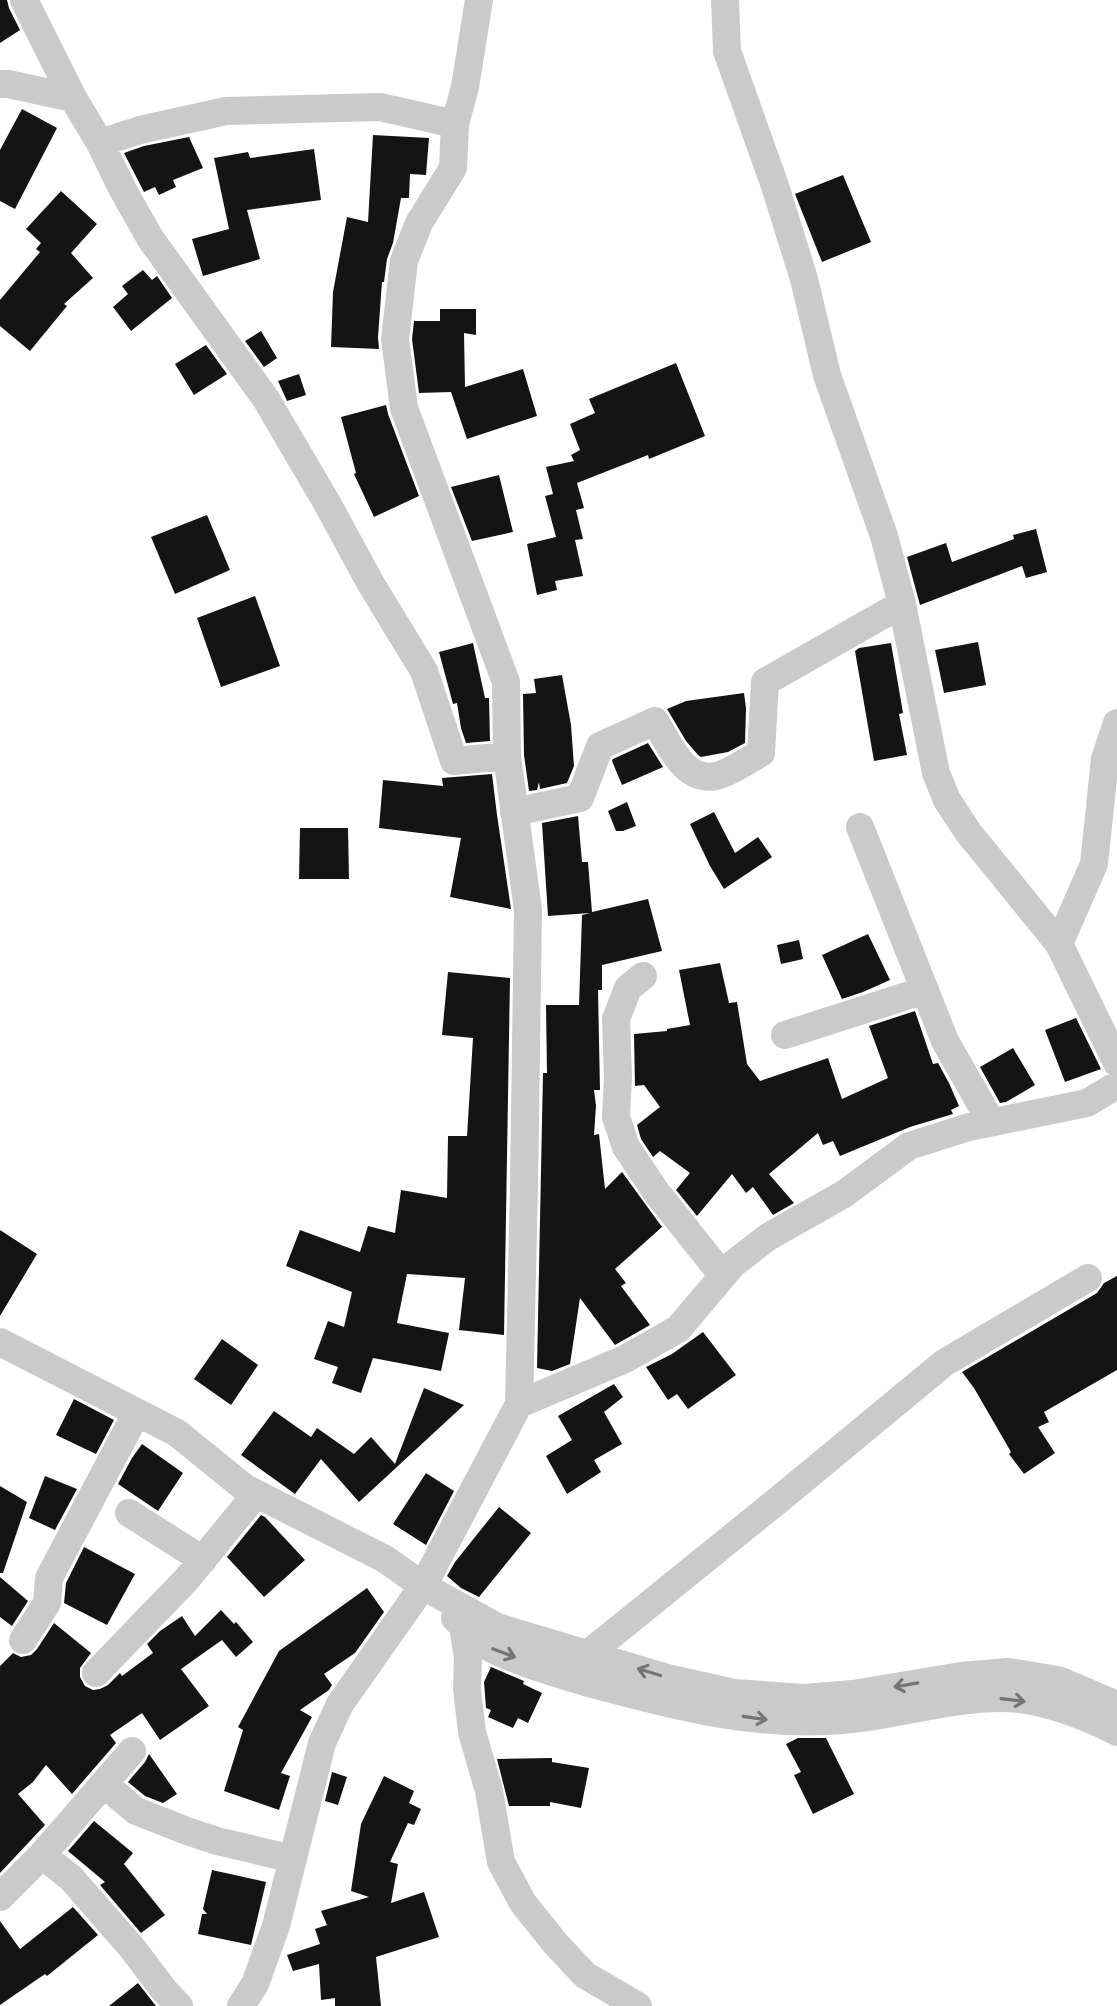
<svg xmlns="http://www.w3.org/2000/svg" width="1117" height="2006" viewBox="0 0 1117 2006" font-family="Poppins,sans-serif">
  <rect width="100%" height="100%" fill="#fff"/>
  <path fill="#141414" d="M0,0H7L9,8L20,30L0,43Z
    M22,109L57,128L15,209L0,201V150Z
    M373,135L429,138L426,175L410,174L409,198H401L393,243L387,259L384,282H382L378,337L379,349L331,347L333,292L347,217L368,222Z
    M189,137L203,168L173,180L176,187L159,195L155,187L144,192L124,153L144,146Z
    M314,149L321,200L247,210L260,259L203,276L192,239L229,229L214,158L248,152L250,158Z
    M843,175L871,242L822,262L795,194Z
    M61,191L97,224L71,253L93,278L64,304L67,306L30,351L0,326V300L40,252L36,249L41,243L26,229Z
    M143,270L152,280L157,276L172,298L131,331L113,307L128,294L122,286Z
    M440,309H476V335L464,333L465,387L523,369L537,416L467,439L451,392L419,393L412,339L414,321H440Z
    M261,331L277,358L264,367L245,341Z
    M206,345L227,374L194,395L175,364Z
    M676,363L705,436L649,459L648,455L577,483L584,508L576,510L583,539L575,540L583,576L555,581L557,590L537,595L527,544L556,537L545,496L553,494L546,467L574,461L571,455L580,450L570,424L595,413L589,399Z
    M299,374L306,395L287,401L278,381Z
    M386,405L388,414L419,496L374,517L354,474L356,473L341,417Z
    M499,475L513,532L472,541L451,487Z
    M207,515L230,570L175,594L151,537Z
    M1036,529L1047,572L1026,578L1022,566L920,605L907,557L946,543L952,562L1014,539L1013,535Z
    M255,596L280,666L221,687L197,618Z
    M978,642L986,685L944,693L935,650Z
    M473,643L485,698H489L490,741L466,743L461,728L457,703L453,704L439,652Z
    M891,643L903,713L899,714L907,755L874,761L855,651L859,648Z
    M562,675L571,725L574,766L567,783L540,789L539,782L537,790L529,791L524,755L523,694L536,693L534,679Z
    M744,693L746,708L745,743L728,752L701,757L698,755L686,741L667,709L686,701Z
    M648,743L663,767L622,785L612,761L613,759Z
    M492,774L497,815L511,909L450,897L461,838L379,828L383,780L443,786L442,778Z
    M627,802L636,826L623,831H616L608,811Z
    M714,812L735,853L758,837L772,857L724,889L710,866L690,824Z
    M578,816L582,862H588L592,912L648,899L662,951L602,965V990H598L600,1090H594L596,1106L594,1135L599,1134L605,1189L622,1172L662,1227L615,1269L626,1283L621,1286L650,1325L615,1345L580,1298L570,1364L552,1371L537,1368L543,1073H547L546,1005H579L582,915L590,913L548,916L542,823Z
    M300,828H348L349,879H299Z
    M868,934L890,980L863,992L842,999L822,955Z
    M799,940L803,959L781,964L777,945Z
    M720,963L729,1003L737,1002L747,1064L760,1081L828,1058L842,1099L888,1078L869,1026L915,1011L933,1064L938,1063L949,1083L959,1106L951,1110L953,1114L910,1127L840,1156L833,1141L823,1145L818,1133L769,1174L794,1203L773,1215L753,1187L746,1193L732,1174L697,1216L676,1190L690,1173L660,1151L653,1157L641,1139L637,1125L660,1107L644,1085L635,1086L634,1034L667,1031V1029L690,1025L679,970Z
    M448,972L510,978L504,1335L459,1330L465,1278L407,1274L397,1323L449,1333L441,1371L373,1358L361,1393L332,1383L338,1367L314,1359L328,1321L344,1327L352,1292L286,1266L300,1230L360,1252L368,1226L395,1233L401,1190L447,1198L448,1136H467L473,1038L442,1035Z
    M1076,1018L1101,1069L1065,1082L1045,1030Z
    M1013,1048L1035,1085L1006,1102L1000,1103L980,1067Z
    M0,1230L37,1254L0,1316Z
    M1117,1276V1370L1044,1412L1049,1422L1038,1427L1055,1453L1024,1474L1009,1454L1011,1452L974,1388L962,1372L1097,1293L1104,1283Z
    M703,1332L736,1375L688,1409L677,1394L668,1400L646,1367L672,1354Z
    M222,1339L258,1365L231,1405L194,1379Z
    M614,1384L623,1397L604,1412L622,1444L594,1460L601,1472L567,1494L546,1456L572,1440L558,1416Z
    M424,1388L464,1405L359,1502L321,1459L295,1494L241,1455L274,1411L311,1437L317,1428L354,1454L371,1437L395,1464Z
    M74,1399L114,1420L96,1454L56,1435Z
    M142,1444L183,1473L158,1511L118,1484L132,1458Z
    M426,1473L454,1491L426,1545L393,1524Z
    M45,1476L77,1489L55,1530L29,1518Z
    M0,1486L27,1502L3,1573H0Z
    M499,1507L531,1533L479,1597L461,1588L447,1576L455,1562Z
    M261,1515L265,1517L305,1560L264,1597L227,1557Z
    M84,1547L135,1574L107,1625L64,1603L66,1583Z
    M0,1577L28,1601L12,1626L0,1617Z
    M367,1588L384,1612L355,1653L324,1674L332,1685L329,1690L300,1710L312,1717L281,1773L290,1776L279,1810L224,1791L243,1730L238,1727L279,1651Z
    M221,1610L234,1624L236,1622L253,1642L236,1657L222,1640L181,1669L209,1706L160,1740L142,1713L110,1735L116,1743L72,1794L46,1765L33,1782L18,1794L45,1825L0,1873V1666L13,1653L21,1657L31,1655L37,1649L54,1623L91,1653L80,1668V1677L85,1686L93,1690L100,1689L108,1685L120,1673L122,1676L153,1653L147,1644L160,1631L182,1616L195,1636Z
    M491,1667L524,1681L523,1684L542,1693L528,1723L518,1718L513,1728L488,1717L491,1710L486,1708L484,1682Z
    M798,1738H826L854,1794L813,1814L794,1775L801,1772L786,1744Z
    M149,1754L177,1794L163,1803L145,1796L128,1782L145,1762Z
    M552,1758V1762L589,1768L581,1808L550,1802V1806H509L497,1759Z
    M332,1772L347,1777L338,1805L325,1801Z
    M384,1776L414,1791L409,1803L421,1809L414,1825L408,1823L390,1862L398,1864L391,1903L424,1892L439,1937L376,1957L381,2006H335V1998L321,2000L319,1964L293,1971L287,1955L320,1944L315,1929L327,1925L321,1911L369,1897L351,1891L361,1824Z
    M94,1821L133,1853L124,1864L165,1915L141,1933L100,1885L105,1882L68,1851Z
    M212,1870L266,1882L251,1945L198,1934L202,1914H207L203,1909Z
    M73,1907L98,1935L47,1976L45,1974L0,2005V1921L20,1949Z
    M138,1983L156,2006H109Z"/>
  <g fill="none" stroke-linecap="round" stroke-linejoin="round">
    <path stroke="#cacaca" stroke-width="28" d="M24,0L73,98L100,143L140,130L226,111L380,107L455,124L453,168L419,223L404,261L395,339L404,408L506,682L507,756L528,910L524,1187L519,1404L423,1586L340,1704L322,1743L276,1926L255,1984L241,2006
      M725,0L727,51L775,186L804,279L827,375L884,536L902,604L936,773L947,800L968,832L1059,944L1117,1063
      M0,84H8L73,98
      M455,124L465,87L479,0
      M100,143L123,190L150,238L266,399L327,503L371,584L424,671L454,761L507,756
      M514,812L580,798L600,746L655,721C669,743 684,783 716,776C730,773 748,760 761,753L765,682L902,604
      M860,827L945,1041L991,1122
      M1059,944L1094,864L1105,759L1117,723
      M643,976L628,988L616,1019L618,1077L616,1117L626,1147L657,1193L723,1276
      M785,1035L925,990
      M0,1342L177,1433L245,1488L385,1559L423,1586L497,1627L667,1678L734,1693L804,1698L853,1694L961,1676L1008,1672L1058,1680L1117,1705
      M519,1404L625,1359L678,1329L733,1264L768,1237L844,1194L909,1146L969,1127L1087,1103L1117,1085
      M129,1513L203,1560
      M455,1618C465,1629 479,1642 492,1649C520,1663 559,1674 589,1683C666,1704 747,1725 827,1721C886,1719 943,1698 1002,1698C1038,1698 1085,1715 1117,1732
      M463,1626L468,1659L467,1689L472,1732L489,1791L501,1862L523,1903L555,1943L585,1975L638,2006
      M23,1640L47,1603L49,1578L137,1412
      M584,1668L588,1654L782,1497L944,1363L1088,1278
      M96,1673L186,1580L256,1494
      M117,1795L136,1811L187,1831L217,1841L293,1859
      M42,1855L132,1751
      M0,1897L42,1855L71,1878L133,1949L164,1990L179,2006"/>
  </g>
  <defs><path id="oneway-shaft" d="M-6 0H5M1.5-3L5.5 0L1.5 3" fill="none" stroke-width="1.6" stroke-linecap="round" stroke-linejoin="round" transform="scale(2)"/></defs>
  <g stroke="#747474">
    <use href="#oneway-shaft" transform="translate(504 1653) rotate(21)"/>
    <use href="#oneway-shaft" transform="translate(649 1672) rotate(-163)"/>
    <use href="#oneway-shaft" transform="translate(906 1685) rotate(170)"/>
    <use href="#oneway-shaft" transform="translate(1013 1700) rotate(7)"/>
    <use href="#oneway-shaft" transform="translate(755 1718) rotate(8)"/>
  </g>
</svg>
